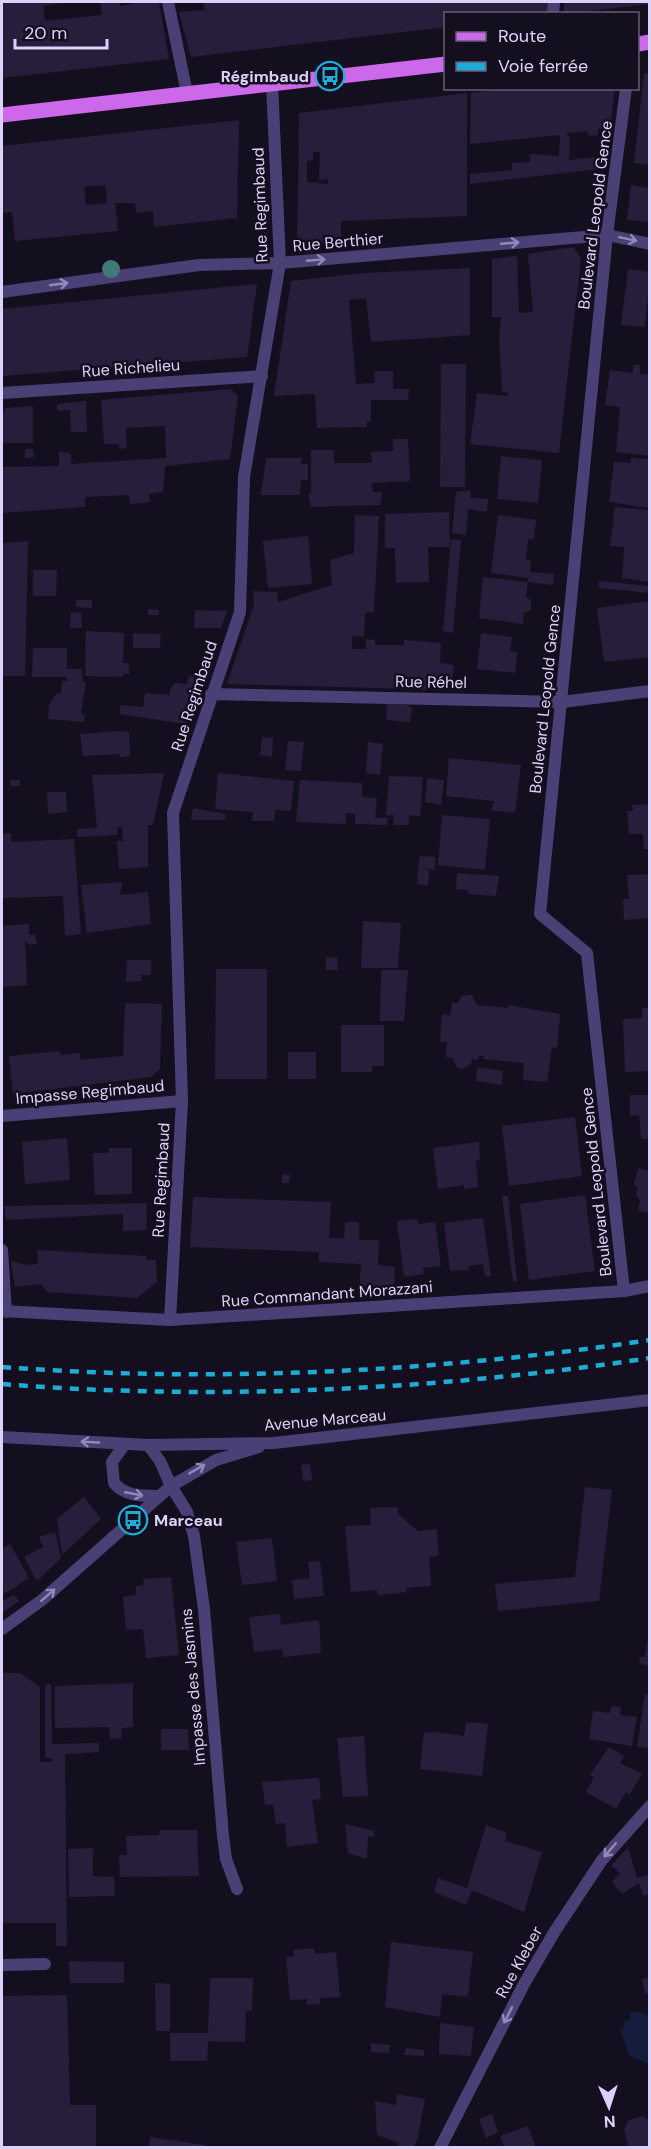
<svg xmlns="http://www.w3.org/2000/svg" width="651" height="2149" viewBox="0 0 651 2149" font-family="'DM Sans',sans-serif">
  <rect width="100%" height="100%" fill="#140f1e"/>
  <path fill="#131d3d" d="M635,2011L649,2015V2064L629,2055L620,2029L625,2028L623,2022L629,2020L631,2012Z"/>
  <path fill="#281e3c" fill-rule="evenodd" d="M2,2H69L43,6L45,21L102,15L100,2H120V6L140,2H159L169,59L2,78Z
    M203,2H551V14H446V27L191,57L179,12L205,10Z
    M564,2H650V4L564,14Z
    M650,73V165L634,163L644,74Z
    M513,88H615L610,128L598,129V135L589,136L588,131L567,133L568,137H570L569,160L606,156V159L609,158L608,168L470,184V174L512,170V163L530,162V154L559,156L560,135L470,144L471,93Z
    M467,93V216L341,221V242L297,245L299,113ZM313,152H320L319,180L328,179V184L307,182V161L313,160Z
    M239,120L237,218L154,227L153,211L136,213L135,203H115L118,231L15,241L12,212L2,213V146ZM105,185L107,203L86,205L84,187Z
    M631,185L650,188V222L627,220Z
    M573,247L581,258L559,453L470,444L477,393L508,396V393L502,392L499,339L501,317H492V259L517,256L519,313L533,312L528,254Z
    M470,268V335L371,342L366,298L349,300L356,384L375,383L374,371H393V389H409L408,400H371V422H367V427L317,428L315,394L274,396L291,281L364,273Z
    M628,269L650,272L645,327L621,325Z
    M257,284L247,357L2,376V309Z
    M441,364H466L465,487H440Z
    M633,365H640V374L650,375V456L616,452L620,407L605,405L610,370L633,373Z
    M231,389L238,396L230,459L165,466L163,492L149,494L150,502L130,504L129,495L85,497V507L2,513V467L59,466V451L71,454V464L166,458L165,426L126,428L127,448L119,449V444H104L101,400Z
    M86,401L87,432H71L70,410L57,411V404Z
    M33,406V443H2V414L6,408Z
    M393,439H408L410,481L372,483L373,492H382L380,505L311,507L308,494H311V450H334V463H372L371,452L393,451Z
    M25,449H33L34,457L25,458Z
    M501,456L542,460L538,503L497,499Z
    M266,458H302L301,464H308V480H301L300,495H261Z
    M631,458L650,459L648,508L609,502L614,462L631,463Z
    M470,490L471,498L488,499L487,512L468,509L466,535L452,533L456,492Z
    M615,507L650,510V582L622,578L624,547L610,546Z
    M449,512L450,547H428L429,582L396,583L395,548H385V514Z
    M355,515L379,516L374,612L365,613L364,637L352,636V649H366V639L375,640V645H404V640L441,643L440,663L454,665L451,690L227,684L254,605L253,591L277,592L278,602L332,585L330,560L354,553Z
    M498,515L536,520L534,539H528L526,560H531L530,572L554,574L553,585L528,582V578L491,573Z
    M308,536L312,584L268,588L263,541Z
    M451,539L461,540L453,633L443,631Z
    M28,541L25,676H2L3,543Z
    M33,570H57L56,596H33Z
    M483,577L528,582L526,597L531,600V610L524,613L523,624L479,618Z
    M599,581L650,586V593L599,588Z
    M76,600H92V608L76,607Z
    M650,601V657L604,662L597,608Z
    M148,609L159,610V615H148Z
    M195,610L217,611L227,610L221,628H194Z
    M71,612L81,613L82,628H70Z
    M86,631L124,633L123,663H129V674H123V677L85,676Z
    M133,633L161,634L160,648H133Z
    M481,633L512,637L510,651L517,652L515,673L477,669Z
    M33,648H67V669H82L83,682H86L81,714H84V722L48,719L49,705L56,694L61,693L62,681H67L66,677H32Z
    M189,676L201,680L185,724L120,714V705L143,707L145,693L170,695V689L175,683L187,684Z
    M387,704L408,705L412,709L410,722L386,720Z
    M118,731L129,732L130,756L120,757L119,754L83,756L80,734Z
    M262,737L273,738L272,757L260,755Z
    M288,741L304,742L301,771L285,770Z
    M368,742L383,744L380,775L366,773Z
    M449,758L521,765L515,813L491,810L494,801L446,796Z
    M164,773L153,825H148V867L119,869L117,841H123L122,827H117V835L77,837V829L97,828L92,775Z
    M218,773L294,781L291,811L275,810L274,821H252L253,812L215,809Z
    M389,776L423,777L420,816L409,815V825H393L394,815H386Z
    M427,778L444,780L441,805L425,802Z
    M10,780H20V786H11Z
    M300,780L362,783V797L377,798L375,818H388L387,825L355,824V814L346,813V824L296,822Z
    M47,792H66L67,812L48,814Z
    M650,804V849H644L643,834H629L627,811H633L632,805Z
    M193,808L225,814V820H191Z
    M442,815L490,819L485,870L438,865Z
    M11,833V842L74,839L81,934L65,936L63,896L2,898V834Z
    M420,856L435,857V870L418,868Z
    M418,868L429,870L428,886L417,884Z
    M457,873L499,876L496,896L468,894V890L456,889Z
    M650,874V918L624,920L623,899H629L627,875Z
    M122,882L120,895L148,892L151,924L87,933L81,885Z
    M363,921L401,923L398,968H361Z
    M29,924V935L35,934L37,944L30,945L25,941L27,985L2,987V926Z
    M326,957L337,958L338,970H326Z
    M127,960H151V975H141L142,981L126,982Z
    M216,969H267V1079H215Z
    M381,970H408L404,1021H380Z
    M472,995L477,1005L508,1008V1005L560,1014L557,1048L552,1047L547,1082L523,1080L524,1063L483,1059L484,1056L479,1055L478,1060L472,1059L471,1064L462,1069L456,1067L453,1058L446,1057L447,1042H440L442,1014L450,1015L452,1003H458L462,996Z
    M125,1003L162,1004L160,1069L151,1077L13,1094L9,1056L60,1051V1055L80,1053V1060L123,1056Z
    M642,1008H650V1071L625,1072L623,1019L642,1018Z
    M341,1025H384V1066H372V1072H341Z
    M288,1052H316V1079H288Z
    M477,1067L503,1071L502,1085L476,1081Z
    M630,1095H650V1139H641L639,1115L630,1116Z
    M575,1117L582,1176L509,1186L502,1126Z
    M67,1138L70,1180L25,1184L22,1142Z
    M479,1142L480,1160L476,1161L478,1187L464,1189V1185L438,1189L433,1148Z
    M109,1148H132V1194L95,1195L93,1153H109Z
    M638,1168L650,1171V1213L638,1211L640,1200L636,1195L638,1187L634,1185Z
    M282,1174L290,1175L289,1183H282Z
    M585,1195L595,1271L529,1280L520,1204Z
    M502,1196H508L517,1281L513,1282Z
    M193,1197L331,1202L329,1238L344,1239L345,1222H359V1240H379L378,1265L395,1267L394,1293H359L361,1264L319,1262V1252L190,1247Z
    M147,1203L146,1230L123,1231V1214L6,1220L4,1206Z
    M483,1218L491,1276L485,1277L483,1264L468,1266L469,1270L450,1271L444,1223Z
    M417,1219L418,1224L435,1222L441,1266L423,1268L424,1274L404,1277L397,1221Z
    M37,1250L146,1256V1260H156L157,1282L137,1298L47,1292L41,1284L15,1287L11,1261L26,1265L38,1264Z
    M310,1464L312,1480L303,1481L301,1465Z
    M585,1487L612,1490L599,1601L498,1611L495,1584L575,1577Z
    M84,1497L101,1519L62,1555L57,1519Z
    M398,1507V1514L418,1531L437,1529L439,1556L429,1557L431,1586L406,1588L407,1592L378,1595L377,1590L351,1592L345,1526L371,1525L370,1508Z
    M55,1532L61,1558L37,1581L24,1557L43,1547L39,1537Z
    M272,1538L277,1581L242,1585L236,1542Z
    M10,1544L29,1578L2,1595V1549Z
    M320,1561L324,1596L294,1599L292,1580L310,1578L308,1562Z
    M171,1577L179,1655L146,1658L143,1629L126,1630L123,1597L136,1595V1586L144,1585L143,1579Z
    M14,1595L19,1601L2,1613V1601Z
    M280,1614L281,1625L319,1620L321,1653L283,1657L282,1649L254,1652L249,1617Z
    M648,1639H650V1666L639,1663L640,1657H645Z
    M2,1673H20L40,1687V1762H52V1758H45V1685L51,1684L52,1744L99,1743V1752L65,1754L67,1946H56V1923H2Z
    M133,1683V1727L122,1728L121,1738L110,1739L109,1727L55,1728V1686Z
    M645,1694L650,1695V1748L637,1747Z
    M611,1706L621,1707L620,1715L637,1717L632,1746L589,1739L593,1711L610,1713Z
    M466,1722L488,1724L482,1776L420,1769L424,1733L436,1732L464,1736Z
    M161,1729H188L189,1750H161Z
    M364,1736L368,1796L343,1797L337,1738Z
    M609,1747L624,1756L620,1763L642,1774L629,1795L626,1792L616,1809L586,1792L594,1778L590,1775Z
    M319,1778L321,1799L312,1800L318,1843L287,1847L285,1823L276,1824L273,1804L265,1805L262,1782Z
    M345,1824L374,1831V1837L368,1836L367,1859L348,1853Z
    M486,1825L507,1833L505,1841L542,1852L524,1912L472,1890L466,1905L434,1892L438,1878L467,1888Z
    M160,1830H197L199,1876L120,1877L119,1855H127L126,1836L159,1835Z
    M628,1847L637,1878L649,1875L650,1894L643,1896L639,1883L622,1894L612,1882L620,1873L611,1866Z
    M93,1848V1876L114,1877L115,1896L69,1897L68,1849Z
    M391,1942L473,1952L468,1997L442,1994L440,2017L385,2007Z
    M314,1948L315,1954L336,1952L340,1997L320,1998V2004L307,2005V1999L290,2000L286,1957L294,1956L293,1950Z
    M69,1961L124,1962V1983H70Z
    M650,1977V1993L645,1994L642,1979Z
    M210,1978H253L252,2011H246L245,2042L208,2041L207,2061H170V2033H208Z
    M155,1983L170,1984V2031H156Z
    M67,1995L70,2105H96V2148H2V1996Z
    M440,2023L474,2027L471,2056L439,2054Z
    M371,2043L390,2045L389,2053L371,2052Z
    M406,2048L424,2050V2056L404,2055Z
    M397,2094L425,2099L418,2138L413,2148L398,2147L399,2143L377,2135L375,2101L396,2105Z
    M492,2114L498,2132L486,2138L479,2119Z
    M642,2116L650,2121V2148H629L624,2130L629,2120Z
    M528,2126L536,2148H505L500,2136Z
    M150,2137L204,2145V2148H149Z"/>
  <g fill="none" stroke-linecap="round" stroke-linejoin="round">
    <path stroke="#4a4076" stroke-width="12" d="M171,1486L187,1512L194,1536L204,1609L223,1836L226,1859L237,1889
      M2,1965L45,1964"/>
    <path stroke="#4a4076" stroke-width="12" d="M168,2L187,93
      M553,14L554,2
      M2,292L199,265L280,263L607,235L650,244
      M2,393L262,376
      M211,694L562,702L650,691
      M2,1116L182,1101
      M2,1250L6,1312
      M624,1291L587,953L540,914L607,235L626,88
      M2,1311L170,1320L624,1291L650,1286
      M170,1320L182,1101L173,813L240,612L244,477L280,263L272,83
      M125,1444L112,1462L114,1483C126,1497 143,1496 160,1496
      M148,1445L160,1461L171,1486
      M440,2148L524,1984L555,1931L602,1860L650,1806"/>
    <path stroke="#4a4076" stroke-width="12" d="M2,1437L148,1445L274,1443L650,1400
      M2,1629L42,1600L171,1486L216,1460L259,1447"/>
    <path stroke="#cc68ea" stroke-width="15" d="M638,44L650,42
      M2,115L446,64"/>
    <path stroke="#1eabd8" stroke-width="4.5" stroke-dasharray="9 8" stroke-linecap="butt" d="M2,1367C216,1383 437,1372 650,1340
      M2,1384C214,1401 439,1390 650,1358"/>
  </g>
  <circle fill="#427879" cx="111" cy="269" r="9"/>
  <defs><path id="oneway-shaft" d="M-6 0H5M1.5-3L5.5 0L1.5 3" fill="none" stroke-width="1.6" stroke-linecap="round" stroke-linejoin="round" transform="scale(1.5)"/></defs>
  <g stroke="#9389b8">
    <use href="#oneway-shaft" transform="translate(628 239) rotate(12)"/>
    <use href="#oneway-shaft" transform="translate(510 243) rotate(-5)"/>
    <use href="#oneway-shaft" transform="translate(316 260) rotate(-5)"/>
    <use href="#oneway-shaft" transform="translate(59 284) rotate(-8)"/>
    <use href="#oneway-shaft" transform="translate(90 1442) rotate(-177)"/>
    <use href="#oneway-shaft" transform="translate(197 1469) rotate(-30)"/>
    <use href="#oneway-shaft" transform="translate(134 1494) rotate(11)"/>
    <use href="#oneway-shaft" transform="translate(48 1595) rotate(-41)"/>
    <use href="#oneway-shaft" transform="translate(610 1850) rotate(131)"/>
    <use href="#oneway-shaft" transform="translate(508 2015) rotate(117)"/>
  </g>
  <defs>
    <g id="bus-ring" transform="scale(1.5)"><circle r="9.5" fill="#140f1e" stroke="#1eabd8" stroke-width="1.5"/><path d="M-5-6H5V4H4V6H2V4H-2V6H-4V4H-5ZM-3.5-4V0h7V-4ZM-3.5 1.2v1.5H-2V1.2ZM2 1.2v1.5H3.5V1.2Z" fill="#1eabd8"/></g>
  </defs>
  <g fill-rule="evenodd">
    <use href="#bus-ring" x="330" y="76"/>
    <use href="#bus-ring" x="133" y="1520"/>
  </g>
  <g text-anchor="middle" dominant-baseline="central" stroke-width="5" stroke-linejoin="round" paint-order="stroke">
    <g font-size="16" font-weight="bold" fill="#dcd2f9" stroke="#140f1e" text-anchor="end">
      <text x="309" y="76">Régimbaud</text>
      <text x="154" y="1520" text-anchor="start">Marceau</text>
    </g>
    <g font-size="16" fill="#dcd2f9" stroke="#140f1e">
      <text transform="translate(260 205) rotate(-92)">Rue Regimbaud</text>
      <text transform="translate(595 215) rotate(-83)">Boulevard Leopold Gence</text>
      <text transform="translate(338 242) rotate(-5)">Rue Berthier</text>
      <text transform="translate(131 368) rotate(-4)">Rue Richelieu</text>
      <text transform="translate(431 682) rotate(1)">Rue Réhel</text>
      <text transform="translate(194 696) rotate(-72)">Rue Regimbaud</text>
      <text transform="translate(545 699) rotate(-84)">Boulevard Leopold Gence</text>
      <text transform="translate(90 1092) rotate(-5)">Impasse Regimbaud</text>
      <text transform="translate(161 1180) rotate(-87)">Rue Regimbaud</text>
      <text transform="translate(596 1182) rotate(-96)">Boulevard Leopold Gence</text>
      <text transform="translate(327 1294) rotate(-4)">Rue Commandant Morazzani</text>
      <text transform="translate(325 1420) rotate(-5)">Avenue Marceau</text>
      <text transform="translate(193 1687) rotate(-95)">Impasse des Jasmins</text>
      <text transform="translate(519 1962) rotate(-61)">Rue Kleber</text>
    </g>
  </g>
  <rect width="651" height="2149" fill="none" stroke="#dcd2f9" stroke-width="6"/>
  <rect x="444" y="12" width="195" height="78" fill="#140f1e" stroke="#645d76" stroke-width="1.5"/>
  <rect x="456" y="32" width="30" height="9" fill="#cc68ea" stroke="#645d76" stroke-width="1.5"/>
  <text x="498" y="42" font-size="18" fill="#dcd2f9">Route</text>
  <rect x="456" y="62" width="30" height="9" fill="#1eabd8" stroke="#645d76" stroke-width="1.5"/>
  <text x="498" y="72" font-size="18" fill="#dcd2f9">Voie ferrée</text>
  <g transform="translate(609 2107) rotate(177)" stroke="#140f1e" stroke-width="4.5" paint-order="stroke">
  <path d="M0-4.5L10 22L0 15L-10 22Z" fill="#dcd2f9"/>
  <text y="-9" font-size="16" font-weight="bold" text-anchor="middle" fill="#dcd2f9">N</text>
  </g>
  <path d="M15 39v9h92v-9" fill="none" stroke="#dcd2f9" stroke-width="3"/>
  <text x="24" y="39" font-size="18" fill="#dcd2f9" stroke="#140f1e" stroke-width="4.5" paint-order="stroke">20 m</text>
</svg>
